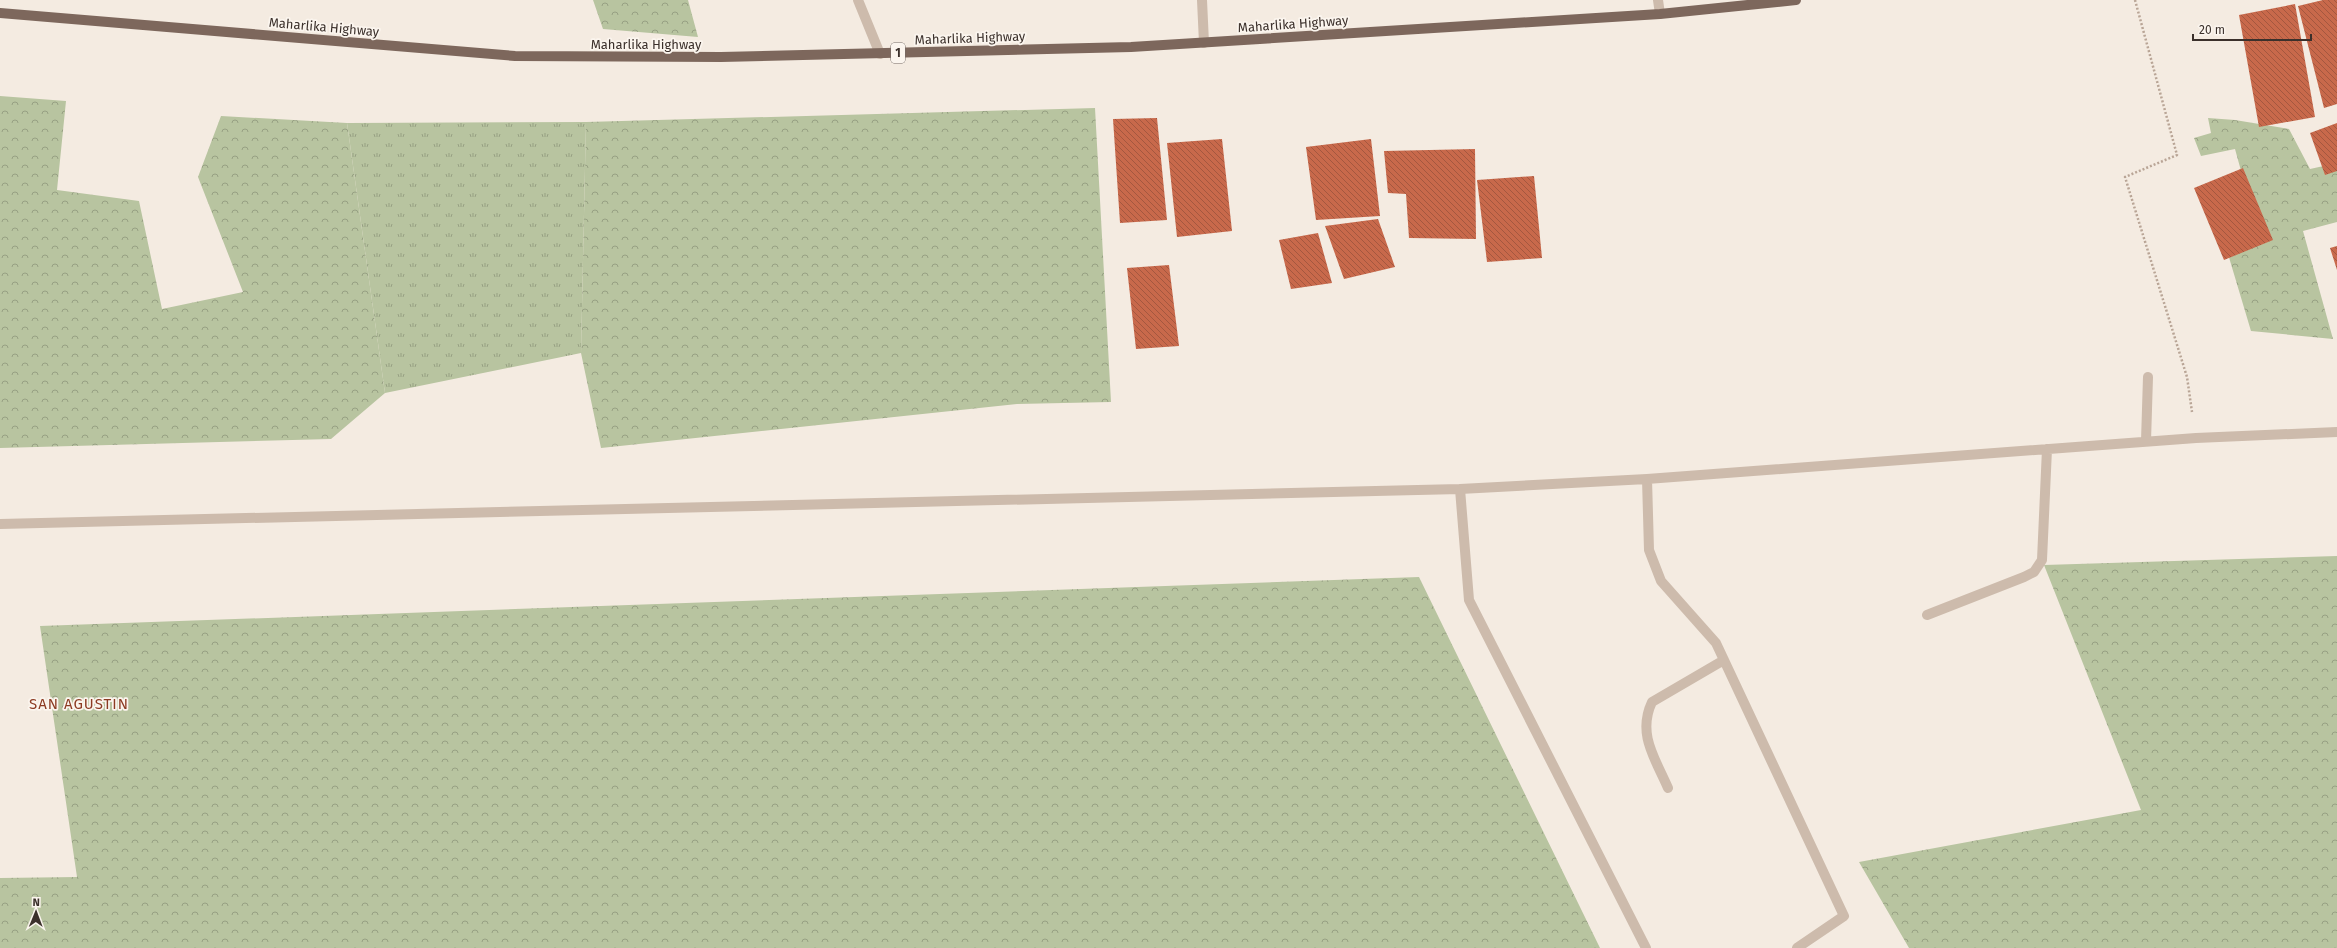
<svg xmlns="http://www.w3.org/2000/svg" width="2337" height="948" viewBox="0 0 2337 948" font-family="'Fira Sans',sans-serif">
  <defs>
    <pattern id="grass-tufts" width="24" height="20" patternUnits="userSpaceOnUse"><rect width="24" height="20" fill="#b8c4a0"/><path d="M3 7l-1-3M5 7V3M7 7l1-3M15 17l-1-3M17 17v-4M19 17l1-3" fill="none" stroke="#97a083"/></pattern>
    <pattern id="forest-crowns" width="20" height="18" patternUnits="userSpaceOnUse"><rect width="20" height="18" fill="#b8c4a0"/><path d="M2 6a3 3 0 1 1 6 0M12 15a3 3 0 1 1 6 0" fill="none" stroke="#97a083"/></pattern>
    <pattern id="building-back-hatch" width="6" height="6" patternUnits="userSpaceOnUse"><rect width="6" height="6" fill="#c8694b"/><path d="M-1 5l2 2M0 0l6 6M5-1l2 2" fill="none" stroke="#a4573f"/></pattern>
  </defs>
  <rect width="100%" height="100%" fill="#f4ebe1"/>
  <path fill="url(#grass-tufts)" d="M586,122L581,353L385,393L347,123Z"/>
  <path fill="url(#forest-crowns)" d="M593,0H688L698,37L603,29Z
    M0,96L66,101L57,190L139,201L162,309L243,292L198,177L221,116L347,123L385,393L331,439L0,448Z
    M1095,108L1111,402L1017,404L601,448L581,353L586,122Z
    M2208,118L2235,120L2289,129L2310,169L2337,163V222L2303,231L2333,339L2251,331L2225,244L2257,229L2235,149L2201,156L2194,138L2211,133Z
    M2337,556V948H1909L1859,862L2141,810L2044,565Z
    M1419,577L1600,948H0V878L77,877L40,626Z"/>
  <path fill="url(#building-back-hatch)" d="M2323,0H2337V104L2324,108L2298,6Z
    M2295,4L2315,117L2259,127L2239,15Z
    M1157,118L1167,220L1120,223L1113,119Z
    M2337,123V171L2325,175L2310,133Z
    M1222,139L1232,231L1177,237L1167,143Z
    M1371,139L1380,216L1316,220L1306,147Z
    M1475,149L1476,239L1409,238L1406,194L1388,193L1384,151Z
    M2243,168L2273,240L2224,260L2194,188Z
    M1534,176L1542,258L1487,262L1477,180Z
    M1378,219L1395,267L1344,279L1325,226Z
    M1318,233L1332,283L1291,289L1279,240Z
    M2337,246V270L2330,248Z
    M1169,265L1179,346L1136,349L1127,268Z"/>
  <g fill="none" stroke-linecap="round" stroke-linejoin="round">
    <path stroke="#b9a596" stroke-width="2.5" stroke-dasharray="2 2" stroke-linecap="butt" d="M2135,0L2177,155L2125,177L2187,377L2192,412"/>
    <path stroke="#cdbbac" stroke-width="10" d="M858,0L880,54
      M1202,0L1204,43
      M1658,0L1660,14
      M2146,441L2148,377
      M1647,479L1649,550L1661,581L1716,643L1844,916L1797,948
      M1460,489L1469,600L1646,948
      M0,524L1460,489L1647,479L2196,438L2337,432
      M1927,615L2024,577L2034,572L2042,560L2047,449
      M1668,788C1655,758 1637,734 1652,702L1724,660"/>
    <path stroke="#7d675c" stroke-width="10" d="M0,13L515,56L721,57L1131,47L1660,14L1796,0"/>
  </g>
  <g text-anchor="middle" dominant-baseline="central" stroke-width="3.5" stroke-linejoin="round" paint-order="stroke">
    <rect fill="#fbf5ee" stroke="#756b66" stroke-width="1" x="891" y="43" width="14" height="20" rx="3"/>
    <g font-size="12" font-weight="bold" fill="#3b302b">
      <text x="898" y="53">1</text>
    </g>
    <g font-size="13" fill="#3b302b" stroke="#fbf5ee">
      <text transform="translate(1293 24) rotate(-4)">Maharlika Highway</text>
      <text transform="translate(324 27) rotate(5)">Maharlika Highway</text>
      <text transform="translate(970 38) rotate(-2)">Maharlika Highway</text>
      <text x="646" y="44">Maharlika Highway</text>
    </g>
    <g font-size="15" letter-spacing="1" fill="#8c3b22" stroke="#fbf5ee">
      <text x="79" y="704">SAN AGUSTIN</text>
    </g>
  </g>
  <g transform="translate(36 912) rotate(1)" stroke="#fbf5ee" stroke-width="3" paint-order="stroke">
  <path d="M0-3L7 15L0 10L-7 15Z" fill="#3b302b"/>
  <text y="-6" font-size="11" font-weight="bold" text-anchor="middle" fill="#3b302b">N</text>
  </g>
  <path d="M2193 34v6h118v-6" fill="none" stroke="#3b302b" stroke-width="2"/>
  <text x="2199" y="34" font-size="12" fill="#3b302b" stroke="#fbf5ee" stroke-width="3" paint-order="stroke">20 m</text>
</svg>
